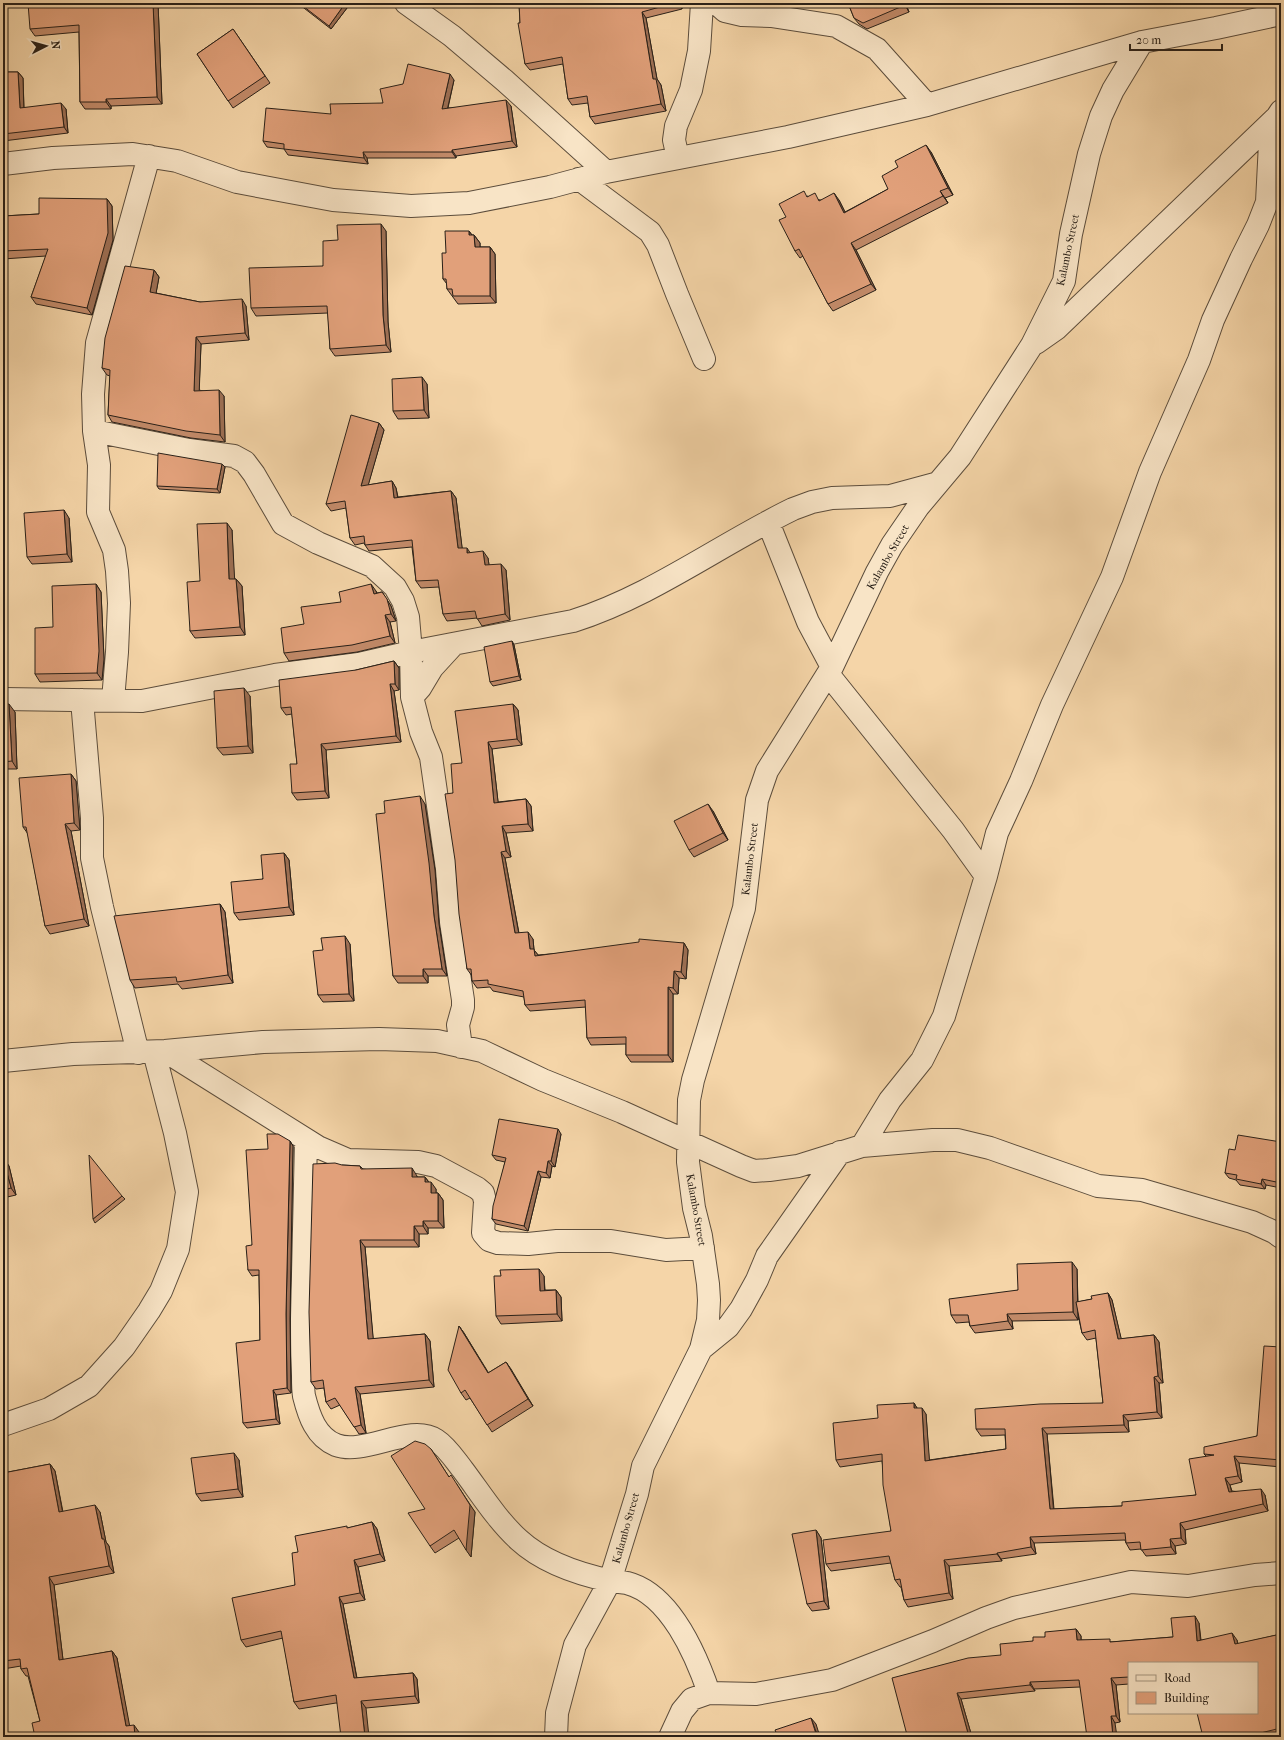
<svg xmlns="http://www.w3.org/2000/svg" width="1284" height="1740" viewBox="0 0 1284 1740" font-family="'IM FELL French Canon',serif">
  <rect width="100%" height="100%" fill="#f5d5a8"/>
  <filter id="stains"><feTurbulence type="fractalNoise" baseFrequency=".005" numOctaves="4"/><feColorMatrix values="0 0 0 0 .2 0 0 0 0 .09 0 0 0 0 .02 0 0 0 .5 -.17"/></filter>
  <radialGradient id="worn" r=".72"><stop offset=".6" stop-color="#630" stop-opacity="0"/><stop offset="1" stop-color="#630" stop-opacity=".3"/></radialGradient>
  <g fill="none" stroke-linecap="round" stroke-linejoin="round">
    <g stroke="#5c4d3c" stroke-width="24">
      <path id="street" d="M406,3L452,36L504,80L606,172
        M716,3L725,11L742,15L771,16L836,26L877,49L927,105
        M678,158L674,140L676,126L691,90L699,51L702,3
        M3,164L53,158L133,154L177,161L237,182L333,200L411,206L469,203L550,187L606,172L788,137L927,105L1142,42L1216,28L1281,14
        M579,179L650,232L658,245L677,294L704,359
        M1036,343L1056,329L1277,117
        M94,431L189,450L234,456L245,462L254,474L283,524L318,543L372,566L395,587L403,601L408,617L411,652L412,697L421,732L431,757L447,869L451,922L463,1000V1007L458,1025L461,1047
        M768,522L808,622L832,667
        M828,674L953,830L986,876
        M412,697L420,688L432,668L454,644
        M3,699L142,701L275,675L359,664L411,652L573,621C652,596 719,545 793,509L812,502L832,498L890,496L938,483
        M82,700L92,818V858L102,907L138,1053
        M113,700L117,652L119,603L117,571L114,550L98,512L99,465L94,431L93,394L97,343L149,156
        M165,1051L318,1147L348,1160L418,1162L436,1166L477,1188L483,1193L485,1201L483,1233L489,1240L498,1243L528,1244L557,1241H611L666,1250L703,1248
        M3,1061L73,1054L165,1051L263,1042L379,1039L437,1041L482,1051L543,1080L622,1112L741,1166L754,1171L769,1170L798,1166L862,1146L933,1140H957L990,1148L1098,1186L1142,1190L1252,1222L1274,1232L1281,1237
        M306,1140C305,1199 303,1259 302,1319C302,1338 302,1357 303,1376C303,1383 303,1390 304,1396C309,1416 316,1437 336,1445C365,1456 410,1423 436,1440C447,1447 455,1460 463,1470C481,1494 497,1520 519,1540C544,1563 578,1574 611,1581C616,1582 622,1582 627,1583C670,1594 696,1655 709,1693
        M862,1146L890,1100L922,1060L944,1016L986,876L997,833L1021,781L1052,705L1112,577L1150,472L1199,360L1213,320L1241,259L1258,225L1267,202L1270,143L1277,117L1281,111
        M701,1349L728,1327L741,1309L757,1280L767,1256L840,1152
        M3,1425L49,1409L89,1386L124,1347L149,1311L161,1291L178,1249L187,1192L175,1133L154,1052
        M556,1737L557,1713L575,1645L610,1581L637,1494L643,1466L701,1349L708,1320L709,1300L708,1284L701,1236L694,1208L688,1162L689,1100L693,1080L744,908L757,800L767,771L832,667L877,572L892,545L918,507L960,457L1032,345L1064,281L1071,234L1089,154L1101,116L1113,90L1142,42
        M670,1737L682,1711L692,1699L709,1693L756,1694L832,1680L933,1641L986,1618L1014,1608L1131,1582L1188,1586L1255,1575L1281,1573"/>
    </g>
    <use href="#street" stroke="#f8e4c6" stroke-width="22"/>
  </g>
  <path fill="#c28a69" stroke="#292018" d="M158,3L162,104L111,106V109H85L80,102L79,32L35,36L30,29Z
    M298,3H342L347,8L331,29L300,5Z
    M519,3H681L682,9L646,18L657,79L661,85L666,111L595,124L590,117L588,103L572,105L568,99L563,64L530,70L525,64L520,23Z
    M848,3H907L906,4L909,12L867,29L859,24L854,18Z
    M233,29L270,83L233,108L197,54Z
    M3,72H18L23,78L24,108L66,109L68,133L3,141Z
    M454,80L448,108L511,106L517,147L456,156V158H367L368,164L288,155L284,149L267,147L263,141L331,114L383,103Z
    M931,152L953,195L945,198L948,203L856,250L876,290L833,311L828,304L803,256L800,258L795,251L786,217L807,196L820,200H839L845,212L888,189Z
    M107,199L112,206L113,240L92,315L36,304L31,297L46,256L3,259V216L39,214Z
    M386,231L388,322L391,352L335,356L330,349L328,313L256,316L251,308L323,266L338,240Z
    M469,231L472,235H474L480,243V247H490L495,254L496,303L458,304L447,289V284L443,279L446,253Z
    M154,270L159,277L156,293L200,302L246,306L249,340L201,344L199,390L224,396L225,442L191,438L112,422L108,415L110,376L107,375L102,368Z
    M427,384L429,418L398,419L393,411Z
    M379,423L384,430L368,485L392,481L396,488L398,497L451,491L456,498L462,548L470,553L488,558L489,565L506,570L510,620L482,626L477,618L447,621L443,614L439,587L421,588L416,581L412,547L369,551L365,545L364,543L355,545L350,538L346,508L331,511L326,504Z
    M225,467L220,493L159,489L157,486Z
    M69,518L72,562L32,564L27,557Z
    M232,530L234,579H236L242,586L245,635L195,638L190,631L200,581Z
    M96,584L101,592L104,659L102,680L40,682L35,674L53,627Z
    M376,591L377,593L382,592L391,606L396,621L390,622L395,643L357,652L289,661L284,653L304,624L341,602Z
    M512,641L514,645L521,680L493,686L490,682Z
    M394,661L399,668V690L394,691L401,742L326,750L329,798L297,800L292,793L297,764L292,714L286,715L281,708L356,670Z
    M250,696L253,753L223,755L217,748Z
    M3,704L15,712L17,769H3Z
    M513,704L518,710L522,745L492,749L498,802L526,799L531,806L533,831L506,833L511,857L505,858L519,933L533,939L534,950L538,955L684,943L688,950L686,979L679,978L678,994H673V1062H631L626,1055V1044L591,1045L587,1038L586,1007L530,1011L525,1005L524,997L493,991L490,987L477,988L472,981V976L467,969L453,793L462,763Z
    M71,774L76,781L80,830L71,831L89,926L50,934L45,926L28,834L23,827Z
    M425,804L435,870L439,924L447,976H428V983H398L393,976L385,813Z
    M713,811L728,840L694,857L689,850Z
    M284,853L289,860L294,915L239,920L234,913Z
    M220,904L225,912L233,983L182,989L178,984L135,988L130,980Z
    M350,944L354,1001L323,1002L318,995L323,950Z
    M561,1134L555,1167L552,1166L550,1178L541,1177L528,1231L496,1224L492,1219L505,1162L496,1160L492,1155Z
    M290,1141L293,1146L290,1319L291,1393L276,1395L280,1424L247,1428L243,1423L260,1340L259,1275L252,1276L248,1270L268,1149Z
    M1281,1142V1188L1266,1185L1265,1189L1240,1185L1236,1180L1229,1178L1225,1173L1235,1150Z
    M3,1158L9,1166L16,1195L3,1198Z
    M342,1165L360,1166L363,1169L417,1176V1177H425L429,1182L436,1189V1193H438L443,1200L444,1228H428V1234H419V1247H365L373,1339L425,1334L430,1341L434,1387L360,1394L366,1433L359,1434L340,1405L331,1409L326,1402L324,1388L316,1389L311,1382Z
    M122,1196L125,1199L95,1223L93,1219Z
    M1077,1269L1078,1302L1092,1299L1108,1293L1112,1300L1121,1339L1154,1335L1159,1342L1163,1383H1159L1162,1418L1128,1421L1129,1432L1047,1434L1054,1509L1122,1506L1196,1495L1206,1456L1204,1454L1257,1436L1281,1347V1467L1239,1463L1242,1482L1230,1485L1232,1491L1265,1495L1268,1511L1185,1530L1186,1544L1175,1546L1176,1554L1146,1556L1141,1549L1130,1550L1126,1543L1125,1540L1034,1543L1036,1554L1001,1559L1002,1561L949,1566L953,1599L908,1607L904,1600L901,1587H900L895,1580L891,1563L831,1571L826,1564L891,1531L882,1461L840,1467L836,1460L878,1418L914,1403L917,1408L926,1414L929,1460L1006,1449L1005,1435L981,1436L976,1429L1103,1403L1096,1338L1087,1340L1082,1333L1078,1315V1320L1012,1321L1013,1329L975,1333L970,1326L969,1322L956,1323L951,1315L1018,1290Z
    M544,1276L545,1290H556L561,1297L562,1321L501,1324L496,1316Z
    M459,1326L464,1333L488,1373L506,1362L533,1406L492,1432L470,1398L466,1400L461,1393Z
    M431,1449L449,1477L475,1512L471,1557L459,1538L435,1553L430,1546L425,1509Z
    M239,1460L243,1497L201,1501L196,1494Z
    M50,1464L55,1471L63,1512H100L106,1542L109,1546L114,1573L54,1585L63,1660L112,1651L117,1658L129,1726L139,1732V1737H35L40,1721L28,1676H26L21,1669V1666L3,1669V1473Z
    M372,1522L377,1529L385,1561L358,1567L365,1600L343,1604L357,1678L413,1673L417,1679L419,1703L366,1708L336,1703L299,1709L294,1702L283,1638L246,1647L241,1640L295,1585L298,1552L348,1528Z
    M816,1530L821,1538L829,1609L812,1611L807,1604Z
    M1199,1623L1201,1640H1237L1238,1644L1281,1634V1736L1275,1737H1203L1257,1663H1129V1684L1116,1685L1120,1722L1115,1723L1080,1687L1034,1689L1035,1691L961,1699L972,1737H901L907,1735L1001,1655L1033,1641L1045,1637L1076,1629L1081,1636V1640L1112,1642L1173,1637Z"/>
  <path fill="#9e7055" stroke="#292018" d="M153,3H158L162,104L157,97Z
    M679,3H681L682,9Z
    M904,3H905L909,12L905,5Z
    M344,5L347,8L331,29L329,26Z
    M642,12L646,18L657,79L661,85L666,111L661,104L653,79Z
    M18,72L23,78L24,114L20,108Z
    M450,74L454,80L446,115L442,109Z
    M106,99L111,106V109L106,102Z
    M506,100L511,106L517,147L512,141Z
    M61,103L66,109L68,133L64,127Z
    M926,145L931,152L953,195L948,188Z
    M452,150L456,156V158L452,152Z
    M363,152L367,158L368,164L364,158Z
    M940,191L945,198L948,203L943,196Z
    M834,193L839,200L849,220L844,213Z
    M107,199L112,206L113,240L92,315L87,308Z
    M381,224L386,231L388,322L391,352L386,345L383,315Z
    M469,231L474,238L469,235Z
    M474,235L480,243V255L475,247Z
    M851,243L856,250L876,290L871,284Z
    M490,247L495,254L496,303L490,296Z
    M154,270L159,277L155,299L150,292Z
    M242,299L246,306L249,340L245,333Z
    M196,337L201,344L199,397L194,391Z
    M422,377L427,384L429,418L424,410Z
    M219,390L224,396L225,442L220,435Z
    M379,423L384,430L366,493L361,486Z
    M222,464L225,467L220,493L217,489Z
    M392,481L396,488L399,505L394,498Z
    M451,491L456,498L463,555L458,548Z
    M64,510L69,518L72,562L67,554Z
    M227,523L232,530L235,586L229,579Z
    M467,548L471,554L467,553Z
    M483,551L488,558L490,572L485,565Z
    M501,564L506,570L510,620L505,614Z
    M236,579L242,586L245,635L240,627Z
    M96,584L101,592L104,659L102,680L97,673Z
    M371,584L376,591L379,601L374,594Z
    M382,592L391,606L396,621L391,614Z
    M385,615L390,622L395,643L390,636Z
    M512,641L514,645L521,680L519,676Z
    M394,661L399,668V690L395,684Z
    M390,684L394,691L401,742L396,736Z
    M244,688L250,696L253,753L248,746Z
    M9,704L15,712L17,769L12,761Z
    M513,704L518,710L522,745L517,739Z
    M488,742L492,749L499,810L494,803Z
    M321,744L326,750L329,798L325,791Z
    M71,774L76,781L80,830L74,823Z
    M420,796L425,804L435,870L439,924L447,976L442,969L434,916Z
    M526,799L531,806L533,831L528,824Z
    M708,804L713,811L728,840L723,833Z
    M65,824L71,831L89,926L84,919Z
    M502,826L506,833L511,857L506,851Z
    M501,852L505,858L520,940L515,933Z
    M284,853L289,860L294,915L289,907Z
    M220,904L225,912L233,983L228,975Z
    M528,932L533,939L534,950L539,956V962L530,949Z
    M345,936L350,944L354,1001L349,994Z
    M684,943L688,950L686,979L681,972Z
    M423,969L428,976V983L423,976Z
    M674,971L679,978L678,994L673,988Z
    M668,987L673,994V1062L668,1055Z
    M558,1129L561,1134L555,1167L551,1161Z
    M290,1141L293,1146L290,1319L291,1393L287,1388L286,1314Z
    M3,1158L9,1166L16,1195L11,1188Z
    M548,1161L552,1166L550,1178L546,1173Z
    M412,1168L417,1176V1184L412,1177Z
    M538,1171L541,1177L528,1231L524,1226Z
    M425,1177L430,1184L425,1182Z
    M1262,1179L1266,1185L1265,1189L1261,1184Z
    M431,1182L436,1189V1200L431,1193Z
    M438,1193L443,1200L444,1228L438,1221Z
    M423,1221L428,1228V1234L423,1226Z
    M414,1226L419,1234V1247L414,1240Z
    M360,1240L365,1247L374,1347L368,1339Z
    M1072,1262L1077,1269L1078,1320L1073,1312Z
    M539,1269L544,1276L545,1298L540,1291Z
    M556,1290L561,1297L562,1321L557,1314Z
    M1108,1293L1112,1300L1123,1346L1118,1339Z
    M1007,1314L1012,1321L1013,1329L1008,1321Z
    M459,1326L464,1333L493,1380L488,1373Z
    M425,1334L430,1341L434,1387L429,1380Z
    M1154,1335L1159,1342L1163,1383L1158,1376Z
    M506,1362L511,1369L533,1406L528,1399Z
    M1154,1377L1159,1383L1162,1418L1157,1412Z
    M355,1387L360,1394L366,1433L361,1425Z
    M273,1390L276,1395L280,1424L276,1419Z
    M914,1403L918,1410L914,1408Z
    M922,1408L926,1414L930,1467L925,1461Z
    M1123,1415L1128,1421L1129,1432L1124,1425Z
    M1042,1428L1047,1434L1054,1515L1050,1509Z
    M234,1453L239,1460L243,1497L238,1489Z
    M1234,1456L1239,1463L1242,1482L1238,1476Z
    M50,1464L55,1471L64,1520L59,1512Z
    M1225,1478L1230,1485L1233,1498L1229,1492Z
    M456,1483L475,1512L471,1557L466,1550Z
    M1261,1489L1265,1495L1268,1511L1263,1504Z
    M95,1505L100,1512L106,1542L109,1546L114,1573L109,1566L102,1539Z
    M372,1522L377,1529L385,1561L380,1554Z
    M1180,1523L1185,1530L1186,1544L1181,1538Z
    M816,1530L821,1538L829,1609L824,1601Z
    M1030,1537L1034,1543L1036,1554L1031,1547Z
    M1170,1539L1175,1546L1176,1554L1171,1547Z
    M997,1553L1001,1559L1002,1561L997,1554Z
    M354,1560L358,1567L365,1600L360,1593Z
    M944,1560L949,1566L953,1599L949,1593Z
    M49,1577L54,1585L64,1668L59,1660Z
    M339,1597L343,1604L358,1685L354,1678Z
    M1195,1616L1199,1623L1201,1647L1197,1641Z
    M1076,1629L1081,1636V1646L1077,1640Z
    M1232,1633L1237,1640L1239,1651L1235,1644Z
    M112,1651L117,1658L131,1733L126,1726Z
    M413,1673L417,1679L419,1703L415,1696Z
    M1111,1678L1116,1685L1120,1722L1116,1716Z
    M1030,1682L1034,1689L1035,1691L1030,1685Z
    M957,1693L961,1699L972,1737H969Z
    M361,1701L366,1708L369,1737H365Z
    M1111,1716L1115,1723L1117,1737H1113Z
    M811,1718L816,1724L820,1737H818Z
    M134,1725L139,1732V1737H135Z"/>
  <path fill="#e1a07a" stroke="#292018" d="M28,3H153L157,97L106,99V102H80L79,25L30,29Z
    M299,3H342L344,5L329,26Z
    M519,3H674L642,12L653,79H656L661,104L590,117L587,96L568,99L562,57L525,64L518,23H520Z
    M848,3H904L905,5L863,23L854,18Z
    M233,29L265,76L228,101L197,54Z
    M408,64L450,74L442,109L506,100L512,141L452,150V152H363L364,158L284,149V144L263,141L266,108L331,114L330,104L383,103L380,89L403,84Z
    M3,72H18L20,108L61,103L64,127L3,134Z
    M926,145L948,188L940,191L943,196L851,243L871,284L828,304L799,249L795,251L779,220L786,217L779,204L804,191L807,197L815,193L819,201L834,193L844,213L888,189L882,176L898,167L895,161Z
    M39,198L107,199L108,233L87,308L31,297L48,249L3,251V216L39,214Z
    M381,224L383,315L386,345L330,349L327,306L251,308L249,268L323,266V241L338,240L337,225Z
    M445,231H469V235H474L475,247H490V296H453L452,289H447L446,279H443L442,253H446Z
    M125,266L154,270L150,292L200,302L242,299L245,333L196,337L194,391L219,390L220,435L186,431L108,415L110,370L102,368L105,338Z
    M422,377L424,410L393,411L392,379Z
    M351,415L379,423L361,486L392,481L394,498L451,491L458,548H467V553L483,551L485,565L501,564L505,614L477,619L475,611L443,614L438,580L416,581L412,540L365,545L364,536L350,538L345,501L326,504Z
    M158,453L222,464L217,489L157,486Z
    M64,510L67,554L27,557L24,513Z
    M227,523L229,579H236L240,627L190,631L187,582L200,581L197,524Z
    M96,584L99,651L97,673L35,674V628L53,627L52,586Z
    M371,584L374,594L382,592L387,599L391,614L385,615L390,636L352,645L284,653L281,628L304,624L301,607L341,602L339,592Z
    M512,641L519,676L490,682L484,647Z
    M394,661L395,684H390L396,736L321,744L325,791L292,793L290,764H297L291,707L281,708L279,680L356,670Z
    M244,688L248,746L217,748L214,691Z
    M3,704H9L12,761L3,762Z
    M513,704L517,739L488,742L494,803L526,799L528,824L502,826L506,851L501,852L515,933L528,932L530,949H534L535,956L639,942V939L684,943L681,972L674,971L673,988L668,987V1055H626V1037L587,1038L585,1000L525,1005L523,991L488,984V980L472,981L471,969H467L459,914L455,860L445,794L453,793L451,764L462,763L455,711Z
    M71,774L74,823L65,824L84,919L45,926L26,827H23L19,778Z
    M420,796L429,863L434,916L442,969H423V976H393L376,814L385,813L384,801Z
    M708,804L723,833L689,850L674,821Z
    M284,853L289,907L234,913L231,882L263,879L261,855Z
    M220,904L228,975L177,982L176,977L130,980L114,916Z
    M345,936L349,994L318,995L313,951L323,950L321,938Z
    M499,1119L558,1129L551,1161H548L546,1173L538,1171L524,1226L492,1219L493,1206L506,1158L492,1155Z
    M267,1134H278L290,1141L286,1314L287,1388L273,1390L276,1419L243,1423L236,1343L260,1340L259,1270H248L246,1246L252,1245L246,1150L268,1149Z
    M1238,1135L1281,1142V1183L1262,1179L1261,1184L1236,1179L1237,1175L1225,1173L1229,1149L1235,1150Z
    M89,1155L122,1196L93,1219Z
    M3,1158L11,1188L3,1190Z
    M335,1163L342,1165L360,1166L361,1169L412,1168V1177H425V1182H431V1193H438V1221H423V1226H414V1240H360L368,1339L425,1334L429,1380L355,1387L361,1425L354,1427L335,1398L326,1402L323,1380L311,1382L309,1312L313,1164Z
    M1072,1262L1073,1312L1007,1314L1008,1321L970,1326L968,1315H951L949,1299L1018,1290L1017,1264Z
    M539,1269L540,1291L556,1290L557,1314L496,1316L494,1276H501L500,1270Z
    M1108,1293L1118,1339L1154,1335L1158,1376L1154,1377L1157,1412L1123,1415L1124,1425L1042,1428L1050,1509L1122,1506V1502L1196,1495L1189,1459L1214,1455L1204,1454V1447L1257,1436L1264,1346L1281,1347V1460L1234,1456L1238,1476L1225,1478L1229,1492L1261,1489L1263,1504L1180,1523L1181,1538L1170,1539L1171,1547L1141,1550L1140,1542L1126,1543L1125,1533L1030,1537L1031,1547L997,1553V1554L944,1560L949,1593L904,1600L900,1579L895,1580L889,1556L826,1564L823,1540L891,1531L883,1485L882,1454L836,1460L833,1423L878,1418L877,1405L914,1403V1408H922L925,1461L1006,1449L1005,1429H976L975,1409L1040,1404L1103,1403L1095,1330L1082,1333L1076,1302L1092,1299L1091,1296Z
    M459,1326L488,1373L506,1362L528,1399L487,1425L465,1390L461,1393L448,1370Z
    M415,1441L425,1444L431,1449L449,1477L451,1475L470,1505L466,1550L454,1530L430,1546L408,1513L425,1509L391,1456Z
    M234,1453L238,1489L196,1494L191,1458Z
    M50,1464L59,1512L95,1505L102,1539H104L109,1566L49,1577L59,1660L112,1651L126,1726L134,1725L135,1737H35L32,1723L40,1721L27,1668L21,1669L20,1659L3,1661V1473Z
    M372,1522L380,1554L354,1560L360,1593L339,1597L354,1678L413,1673L415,1696L361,1701L365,1737H341L336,1695L294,1702L281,1631L241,1640L232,1598L295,1585L292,1553L298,1552L295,1536L347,1526V1528Z
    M816,1530L824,1601L807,1604L792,1534Z
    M1195,1616L1197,1641L1232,1633L1235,1644L1281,1634V1728L1244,1737H1203L1197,1713H1257V1663H1129V1677L1111,1678L1116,1716H1111L1113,1737H1087L1079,1680L1030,1682V1685L957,1693L969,1737H901L907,1735L892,1678L968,1658L1001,1655L1000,1644L1033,1641V1637H1045V1632L1076,1629L1077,1640L1110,1639V1642L1173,1637L1171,1618Z
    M811,1718L817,1737L820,1736L821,1737H778L775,1730Z"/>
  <g text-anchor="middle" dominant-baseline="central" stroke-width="3.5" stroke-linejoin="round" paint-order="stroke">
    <g font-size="11" fill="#292018" stroke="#f8e4c6">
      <text transform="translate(1068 250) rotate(-78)">Kalambo Street</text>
      <text transform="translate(888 557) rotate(-60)">Kalambo Street</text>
      <text transform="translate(750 859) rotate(-83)">Kalambo Street</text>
      <text transform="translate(696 1210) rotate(80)">Kalambo Street</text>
      <text transform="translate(626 1528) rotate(-74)">Kalambo Street</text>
    </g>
  </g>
  <rect width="1284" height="1740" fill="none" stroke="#f5d5a8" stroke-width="16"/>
  <rect x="4" y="4" width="1276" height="1732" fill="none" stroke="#292018" stroke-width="2"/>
  <rect x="8" y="8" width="1268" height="1724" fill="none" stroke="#292018"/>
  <rect x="1128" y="1662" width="130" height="52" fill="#f8e4c6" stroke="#a59680"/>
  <rect x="1136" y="1675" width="20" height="6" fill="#f8e4c6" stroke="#a59680"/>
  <text x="1164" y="1682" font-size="12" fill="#292018">Road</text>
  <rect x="1136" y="1692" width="20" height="12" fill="#e1a07a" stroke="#a59680"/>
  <text x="1164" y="1702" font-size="12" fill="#292018">Building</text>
  <g transform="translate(46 46) rotate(84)" stroke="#f8e4c6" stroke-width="3" paint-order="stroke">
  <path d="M0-3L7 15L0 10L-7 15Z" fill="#292018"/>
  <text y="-6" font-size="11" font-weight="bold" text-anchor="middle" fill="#292018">N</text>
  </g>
  <path d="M1130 44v6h92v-6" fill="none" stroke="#292018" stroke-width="2"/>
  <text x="1136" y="44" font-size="12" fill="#292018" stroke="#f8e4c6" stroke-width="3" paint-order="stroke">20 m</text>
  <rect width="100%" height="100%" filter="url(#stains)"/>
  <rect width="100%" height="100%" fill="url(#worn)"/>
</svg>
